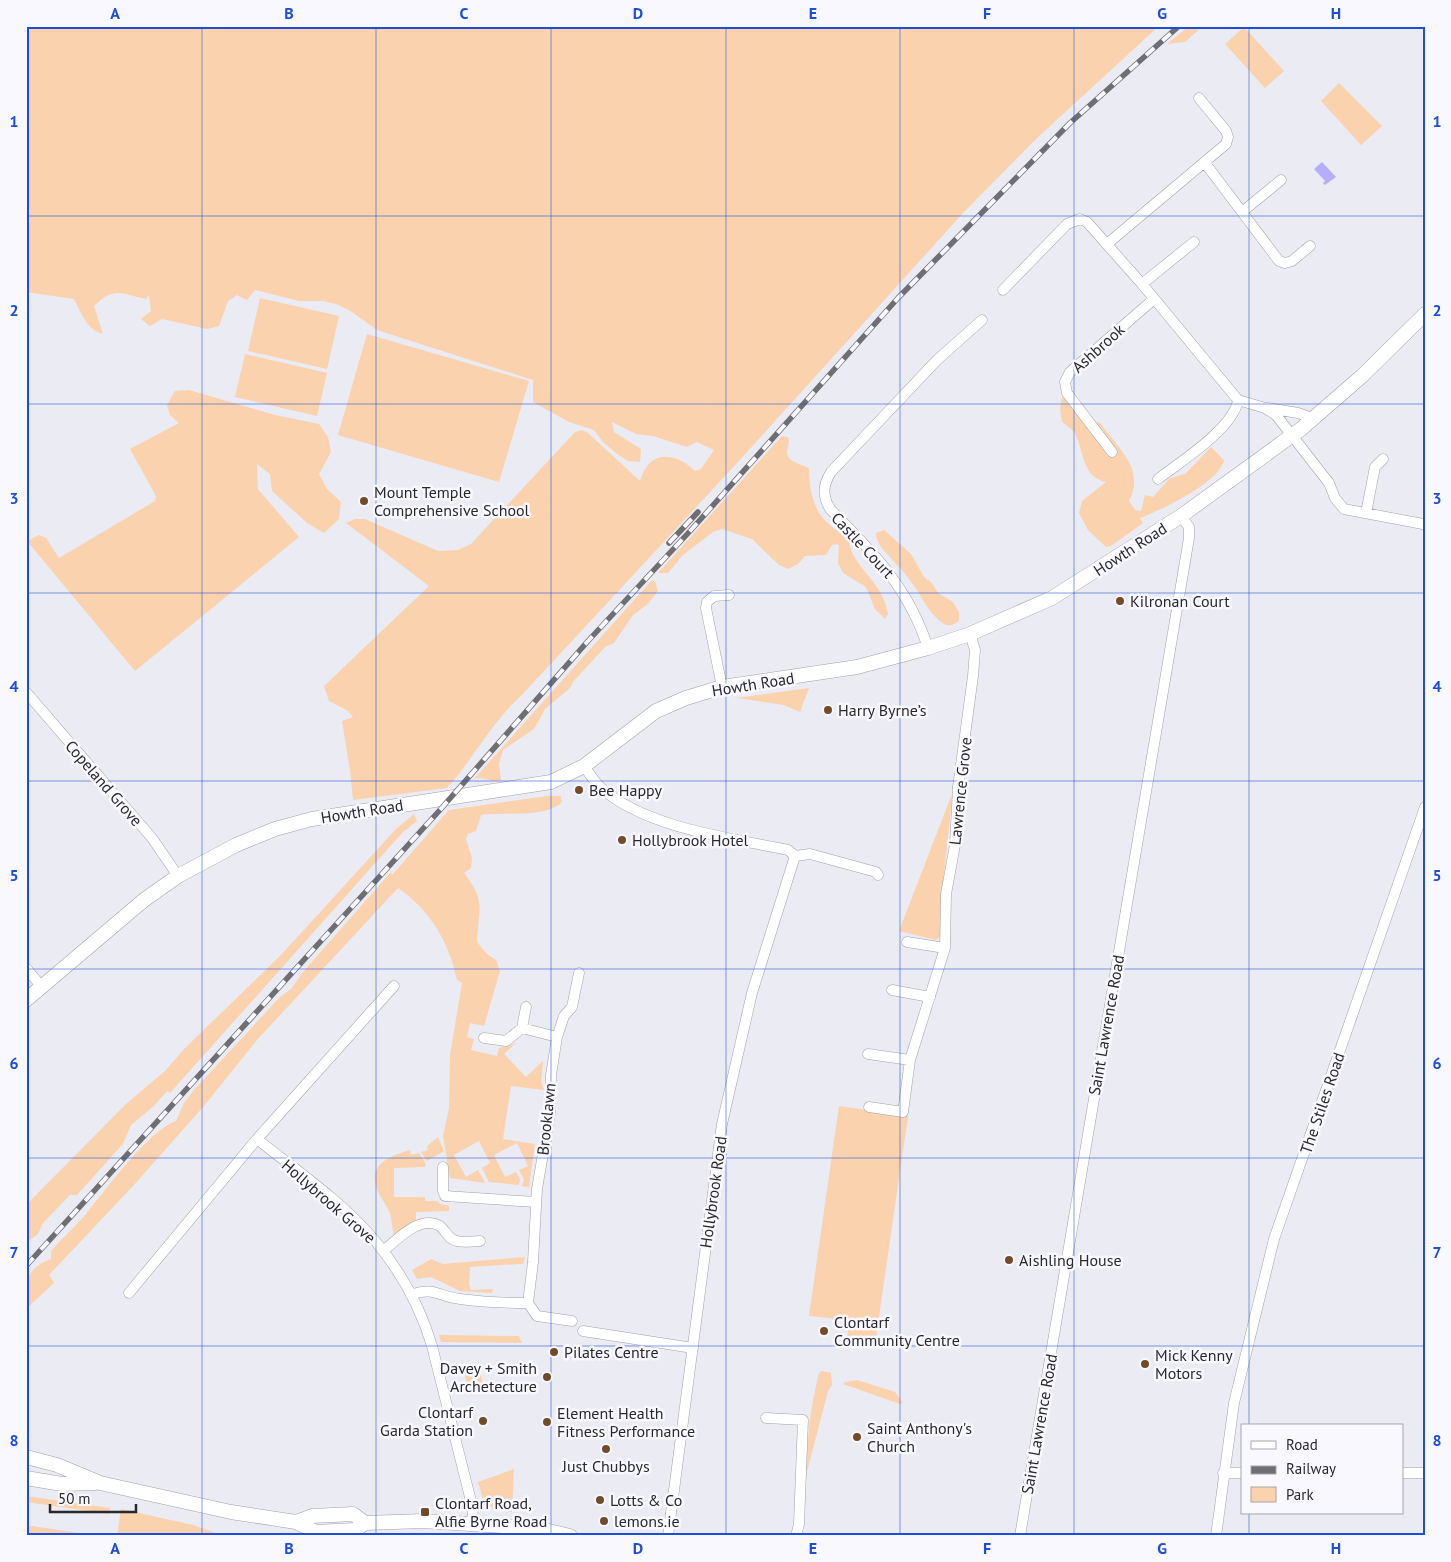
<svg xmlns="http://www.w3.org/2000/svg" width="1451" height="1562" viewBox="0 0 1451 1562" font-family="'PT Sans',sans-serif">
  <rect width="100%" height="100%" fill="#ebebf3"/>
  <path fill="#fad2ae" d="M26,26H1159L1036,139L964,212L738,462L521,696C491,723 474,758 447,788L353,800L350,770L342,721L353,717L348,711L329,701L324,686L429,586L346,523L355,519H365L438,551L458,550L471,544L575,432L582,430L588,433L640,481C648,451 674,450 695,471L701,469L714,450L697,442L687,447L653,436L636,434L612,422L614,432L641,449L640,462L628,461L617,454L603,442L594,430L569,422L533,402V380L377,330L349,310L336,304L323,301H299L255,290L247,300L237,295L228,301L219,326L207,329L162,319L150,326L141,319L151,311L149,295L146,299C121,294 115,286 94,306L103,334C87,330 81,313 74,299L26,292Z
    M1189,26H1203L1185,42L1167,44Z
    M1244,27L1284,71L1265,88L1225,44Z
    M1339,83L1382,126L1361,145L1321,101Z
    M260,298L339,316L327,369L248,351Z
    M367,334L529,381L499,482L338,435Z
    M245,354L327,373L317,416L235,397Z
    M189,390L275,415L319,424L328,437L331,452L319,474L327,489L341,502L339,519L324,533L307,523L272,491L270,474L257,464L258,489L299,537L135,671L27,541L39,535L46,538L59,558L155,501L156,496L130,449L179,423L170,415L167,405L175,391Z
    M1062,397L1068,400L1081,418L1100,423C1117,447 1146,469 1129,501L1135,510L1141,511L1145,495L1153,497L1170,478L1185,474L1211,447L1224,460C1219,483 1161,510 1140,518L1143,523L1111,546L1106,547L1088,530L1079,513L1082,501L1106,482C1080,476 1085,450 1074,432C1071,428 1066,425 1062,422L1060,408Z
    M782,436L788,437C790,443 787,447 787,453C788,463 804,464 809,469C809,488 813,512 830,525C835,530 844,534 848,540C851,546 851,553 855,558C869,580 883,587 888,614L885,619L875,609L866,587L843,573L838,563L839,546L837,544L832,545L826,555L805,556L798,564L788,569L779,565L752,539L722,529L713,532L683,555L668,573H658Z
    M884,530L911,554L924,577L932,583L938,593L953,602L959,612V621L952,625H946C929,616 923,597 912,583C903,570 891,559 881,547C878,543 876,538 876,533Z
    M652,580L655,582L658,591L648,604L633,615L614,643L605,647L573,682L570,688L545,709L534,729L503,750L499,764L501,780C490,784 484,775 474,779Z
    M809,688L800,712L783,705L737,698Z
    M952,794C949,842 940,889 940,937L936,940L899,931Z
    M547,796H561L562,802C548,818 503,812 481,815L476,831L468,834L466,839L472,858L471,868L464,873C487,902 478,909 477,942L487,954L496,960L500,971L484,1026L470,1023L467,1037L474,1039L471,1050L497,1056L499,1048L516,1043L504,1054L526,1077L543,1061V1063L541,1082L544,1090L511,1086L503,1139L535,1144L529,1187L522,1186L524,1179L519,1170L528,1166L517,1143L494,1155L505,1177L516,1172L520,1179L519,1185L489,1182L482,1168L490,1163L479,1141L454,1155L466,1177L478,1170L485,1183L450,1178L443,1136L449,1108L450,1055L462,983L457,980C449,942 430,910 398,888L257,1040L204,1106L133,1186L49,1275L54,1283L26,1309C26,1284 24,1269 51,1259V1251C62,1238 75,1227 86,1214C105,1191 149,1130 176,1121L184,1103L193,1091L280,997L291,989L303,972L391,872L392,875L449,810Z
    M414,814L417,821L403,832L170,1093L167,1091L154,1106L131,1125L123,1144L77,1195H70L43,1223L38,1234L26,1243V1205L30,1201L125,1105L165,1071L185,1048L281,955L396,829Z
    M839,1106L908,1116L875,1344L847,1340L849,1320L809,1316Z
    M438,1137L444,1151L427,1161L421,1152L428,1150L427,1146Z
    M410,1150L411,1155L419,1153L426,1164L425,1167L394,1168V1197H425V1201H437L440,1204L449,1206V1211L416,1212V1221L394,1236C392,1227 392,1217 388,1209C385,1203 381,1198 378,1192C366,1165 389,1156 410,1150Z
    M525,1257L523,1264H520L470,1267L469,1285L471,1290L493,1289L492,1293L460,1291L431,1277L417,1279L412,1270L431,1259L443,1264Z
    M439,1335L519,1336L522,1343L441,1342Z
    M478,1365L485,1391L470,1395L463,1368Z
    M822,1371L831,1373L832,1385L828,1391L806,1476C807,1440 810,1408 819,1373Z
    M857,1380L895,1392L903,1403L900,1404L843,1384L845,1382Z
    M514,1469L512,1512L493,1510L492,1507L485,1506L478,1482Z
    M26,1496L110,1508L109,1514L26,1502Z
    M121,1509L193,1525L225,1536H117Z
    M26,1525L99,1536H26Z"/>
  <path fill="#b6aefd" d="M1322,162L1336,177L1325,185L1323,183L1325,181L1314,169Z"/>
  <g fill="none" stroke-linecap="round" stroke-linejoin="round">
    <g stroke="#a1a1a8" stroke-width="11">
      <path id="minor" d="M1205,163L1279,261L1285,263L1292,261L1310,246
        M1242,212L1281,180
        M1107,244L1226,144L1228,137L1226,131L1199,98
        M1142,284L1194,242
        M1003,290L1067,224L1080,219L1087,222L1142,284L1238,400L1265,408L1276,415L1329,483L1335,498L1344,509L1423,524
        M1268,408L1298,413L1312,418
        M1112,452L1067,393L1065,382L1070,372L1154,299
        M1158,479C1180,462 1234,428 1238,400
        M1366,513L1375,467L1383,459
        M928,648C909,588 873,552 830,509C822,495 823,485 831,472L937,360L982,320
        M722,687L706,608L707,602L714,596L729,595
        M26,692L152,838L178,876
        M584,766C589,773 594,781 600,787C645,828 731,838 788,850L795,856
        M795,856L810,854L876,872L878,875
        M907,942L945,948
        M26,968L41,986
        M892,990L930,997
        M522,1028L526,1007
        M484,1038L506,1041L522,1028L557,1037
        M868,1054L910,1060
        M869,1107L903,1112L910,1060L945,948L946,894L955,845L958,787L973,676L975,650L970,634
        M257,1139C297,1171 343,1202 376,1242C401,1272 421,1309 432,1346L473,1509L472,1524
        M443,1167V1191L445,1196L536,1202
        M383,1251C397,1240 420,1214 440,1226C446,1231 449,1240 457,1241C464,1243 473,1241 480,1241
        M129,1293L257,1139L394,986
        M411,1295C433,1286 440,1297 460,1299C483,1302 505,1303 528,1303
        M572,1321L537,1316L528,1303L533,1262L537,1189L550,1113L551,1075L557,1037L564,1016L572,1007L579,973
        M583,1331L693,1348
        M766,1418L803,1420L799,1524L796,1536
        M1223,1473H1242
        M1402,1473H1425
        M668,1536L722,1124L752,993L795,856
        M1020,1536L1189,538V527L1181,516
        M1216,1536L1234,1403L1274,1239L1425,807"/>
    </g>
    <g stroke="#a1a1a8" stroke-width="15">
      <path id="secondary" d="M26,1000L144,900L178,876L236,845L275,829L312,819L551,782L584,766L656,711L686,698L722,687L857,667L928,648L970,634L1052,598L1181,516L1301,429L1362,376L1425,314
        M26,1457L57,1465L100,1483L231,1512L296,1522L316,1532L355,1530L365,1523L423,1521L536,1528L570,1536
        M26,1478L62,1484L95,1483
        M296,1522L312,1516L353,1514L365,1523"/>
    </g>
    <use href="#minor" stroke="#fff" stroke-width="10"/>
    <use href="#secondary" stroke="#fff" stroke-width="14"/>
    <g stroke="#6e6e73" stroke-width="5.5">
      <path id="rail" d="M669,543L698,512
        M26,1266L439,811L588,641L691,530L898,298L1070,123L1179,26"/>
    </g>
    <use href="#rail" stroke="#f9f8ff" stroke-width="4" stroke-dasharray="11" stroke-linecap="butt"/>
  </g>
  <path fill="none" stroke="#1d4ed8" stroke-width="1" stroke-opacity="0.55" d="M202,26V1536M376,26V1536M551,26V1536M726,26V1536M900,26V1536M1074,26V1536M1249,26V1426M26,216H1425M26,404H1425M26,593H1425M26,781H1425M26,969H1425M26,1158H1425M26,1346H1425M1249,1513V1536"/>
  <g fill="#714c28" stroke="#f9f8ff" stroke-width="2">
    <circle cx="364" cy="501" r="5"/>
    <circle cx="1120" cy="601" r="5"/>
    <circle cx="828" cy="710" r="5"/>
    <circle cx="579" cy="790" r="5"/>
    <circle cx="622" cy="840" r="5"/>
    <circle cx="1009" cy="1260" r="5"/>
    <circle cx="824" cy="1331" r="5"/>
    <circle cx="554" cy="1352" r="5"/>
    <circle cx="1145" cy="1364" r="5"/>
    <circle cx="547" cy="1377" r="5"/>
    <circle cx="483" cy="1421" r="5"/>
    <circle cx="547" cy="1422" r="5"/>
    <circle cx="857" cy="1437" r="5"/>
    <circle cx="606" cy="1449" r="5"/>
    <circle cx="600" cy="1500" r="5"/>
    <rect x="420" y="1507" width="10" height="10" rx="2.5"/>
    <circle cx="604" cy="1521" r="5"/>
  </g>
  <g text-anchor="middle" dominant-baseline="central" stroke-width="5" stroke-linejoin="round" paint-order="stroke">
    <g font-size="16" fill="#29292c" stroke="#f9f8ff">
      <text transform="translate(1098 348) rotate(-42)">Ashbrook</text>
      <text transform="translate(863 545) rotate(47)">Castle Court</text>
      <text transform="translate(1130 549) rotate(-33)">Howth Road</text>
      <text transform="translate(753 684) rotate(-9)">Howth Road</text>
      <text transform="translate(104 783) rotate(49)">Copeland Grove</text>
      <text transform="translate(960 791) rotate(-84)">Lawrence Grove</text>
      <text transform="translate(362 811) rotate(-9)">Howth Road</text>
      <text transform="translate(1106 1025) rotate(-80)">Saint Lawrence Road</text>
      <text transform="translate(1322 1103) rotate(-71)">The Stiles Road</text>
      <text transform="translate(546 1119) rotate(-84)">Brooklawn</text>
      <text transform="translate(713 1192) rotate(-82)">Hollybrook Road</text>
      <text transform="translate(329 1201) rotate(41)">Hollybrook Grove</text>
      <text transform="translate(1039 1424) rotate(-80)">Saint Lawrence Road</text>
    </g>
    <g font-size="16" fill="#29292c" stroke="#f9f8ff" text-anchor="start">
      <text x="374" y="492">Mount Temple<tspan x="374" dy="18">Comprehensive School</tspan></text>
      <text x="1130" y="601">Kilronan Court</text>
      <text x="838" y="710">Harry Byrne’s</text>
      <text x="589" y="790">Bee Happy</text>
      <text x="632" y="840">Hollybrook Hotel</text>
      <text x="1019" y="1260">Aishling House</text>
      <text x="834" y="1322">Clontarf<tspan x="834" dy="18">Community Centre</tspan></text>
      <text x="564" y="1352">Pilates Centre</text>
      <text x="1155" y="1355">Mick Kenny<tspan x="1155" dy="18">Motors</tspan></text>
      <text x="537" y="1368" text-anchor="end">Davey + Smith<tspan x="537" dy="18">Archetecture</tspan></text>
      <text x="473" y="1412" text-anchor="end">Clontarf<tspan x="473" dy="18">Garda Station</tspan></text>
      <text x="557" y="1413">Element Health<tspan x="557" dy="18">Fitness Performance</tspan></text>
      <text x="867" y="1428">Saint Anthony's<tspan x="867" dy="18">Church</tspan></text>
      <text x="606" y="1466" text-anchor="middle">Just Chubbys</text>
      <text x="610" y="1500">Lotts &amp; Co</text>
      <text x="435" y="1503">Clontarf Road,<tspan x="435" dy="18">Alfie Byrne Road</tspan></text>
      <text x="614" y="1521">lemons.ie</text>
    </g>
  </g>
  <rect width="1451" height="1562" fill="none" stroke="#f9f8ff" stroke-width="55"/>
  <rect x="1241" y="1424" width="162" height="90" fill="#f9f8ff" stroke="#a6a5ab"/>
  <rect x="1251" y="1441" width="25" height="8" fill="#ffffff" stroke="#a6a5ab"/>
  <text x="1286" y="1450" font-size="15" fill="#29292c">Road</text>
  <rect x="1251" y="1466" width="25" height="8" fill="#6e6e73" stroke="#a6a5ab"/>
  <text x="1286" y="1474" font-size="15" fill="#29292c">Railway</text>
  <rect x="1251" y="1487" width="25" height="15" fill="#fad2ae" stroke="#a6a5ab"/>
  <text x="1286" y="1500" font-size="15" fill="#29292c">Park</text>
  <path d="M50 1504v8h86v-8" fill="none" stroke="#29292c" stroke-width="2.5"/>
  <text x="58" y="1504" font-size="15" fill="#29292c" stroke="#f9f8ff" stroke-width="4" paint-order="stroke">50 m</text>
  <rect x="28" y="28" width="1396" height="1506" fill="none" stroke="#1d4ed8" stroke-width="2"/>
  <g font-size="16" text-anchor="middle" font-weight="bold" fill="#1d4ed8">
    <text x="115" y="19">A</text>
    <text x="289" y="19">B</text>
    <text x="464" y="19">C</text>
    <text x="638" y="19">D</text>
    <text x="813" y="19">E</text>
    <text x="987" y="19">F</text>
    <text x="1162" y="19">G</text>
    <text x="1336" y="19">H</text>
    <text x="14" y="127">1</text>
    <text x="1437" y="127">1</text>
    <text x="14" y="316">2</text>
    <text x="1437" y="316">2</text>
    <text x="14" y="504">3</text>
    <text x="1437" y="504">3</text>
    <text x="14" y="692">4</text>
    <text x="1437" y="692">4</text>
    <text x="14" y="881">5</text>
    <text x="1437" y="881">5</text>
    <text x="14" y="1069">6</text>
    <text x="1437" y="1069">6</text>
    <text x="14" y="1258">7</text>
    <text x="1437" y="1258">7</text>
    <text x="14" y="1446">8</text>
    <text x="1437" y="1446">8</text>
    <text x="115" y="1554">A</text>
    <text x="289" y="1554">B</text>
    <text x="464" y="1554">C</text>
    <text x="638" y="1554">D</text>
    <text x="813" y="1554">E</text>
    <text x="987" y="1554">F</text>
    <text x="1162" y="1554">G</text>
    <text x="1336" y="1554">H</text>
  </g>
</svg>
